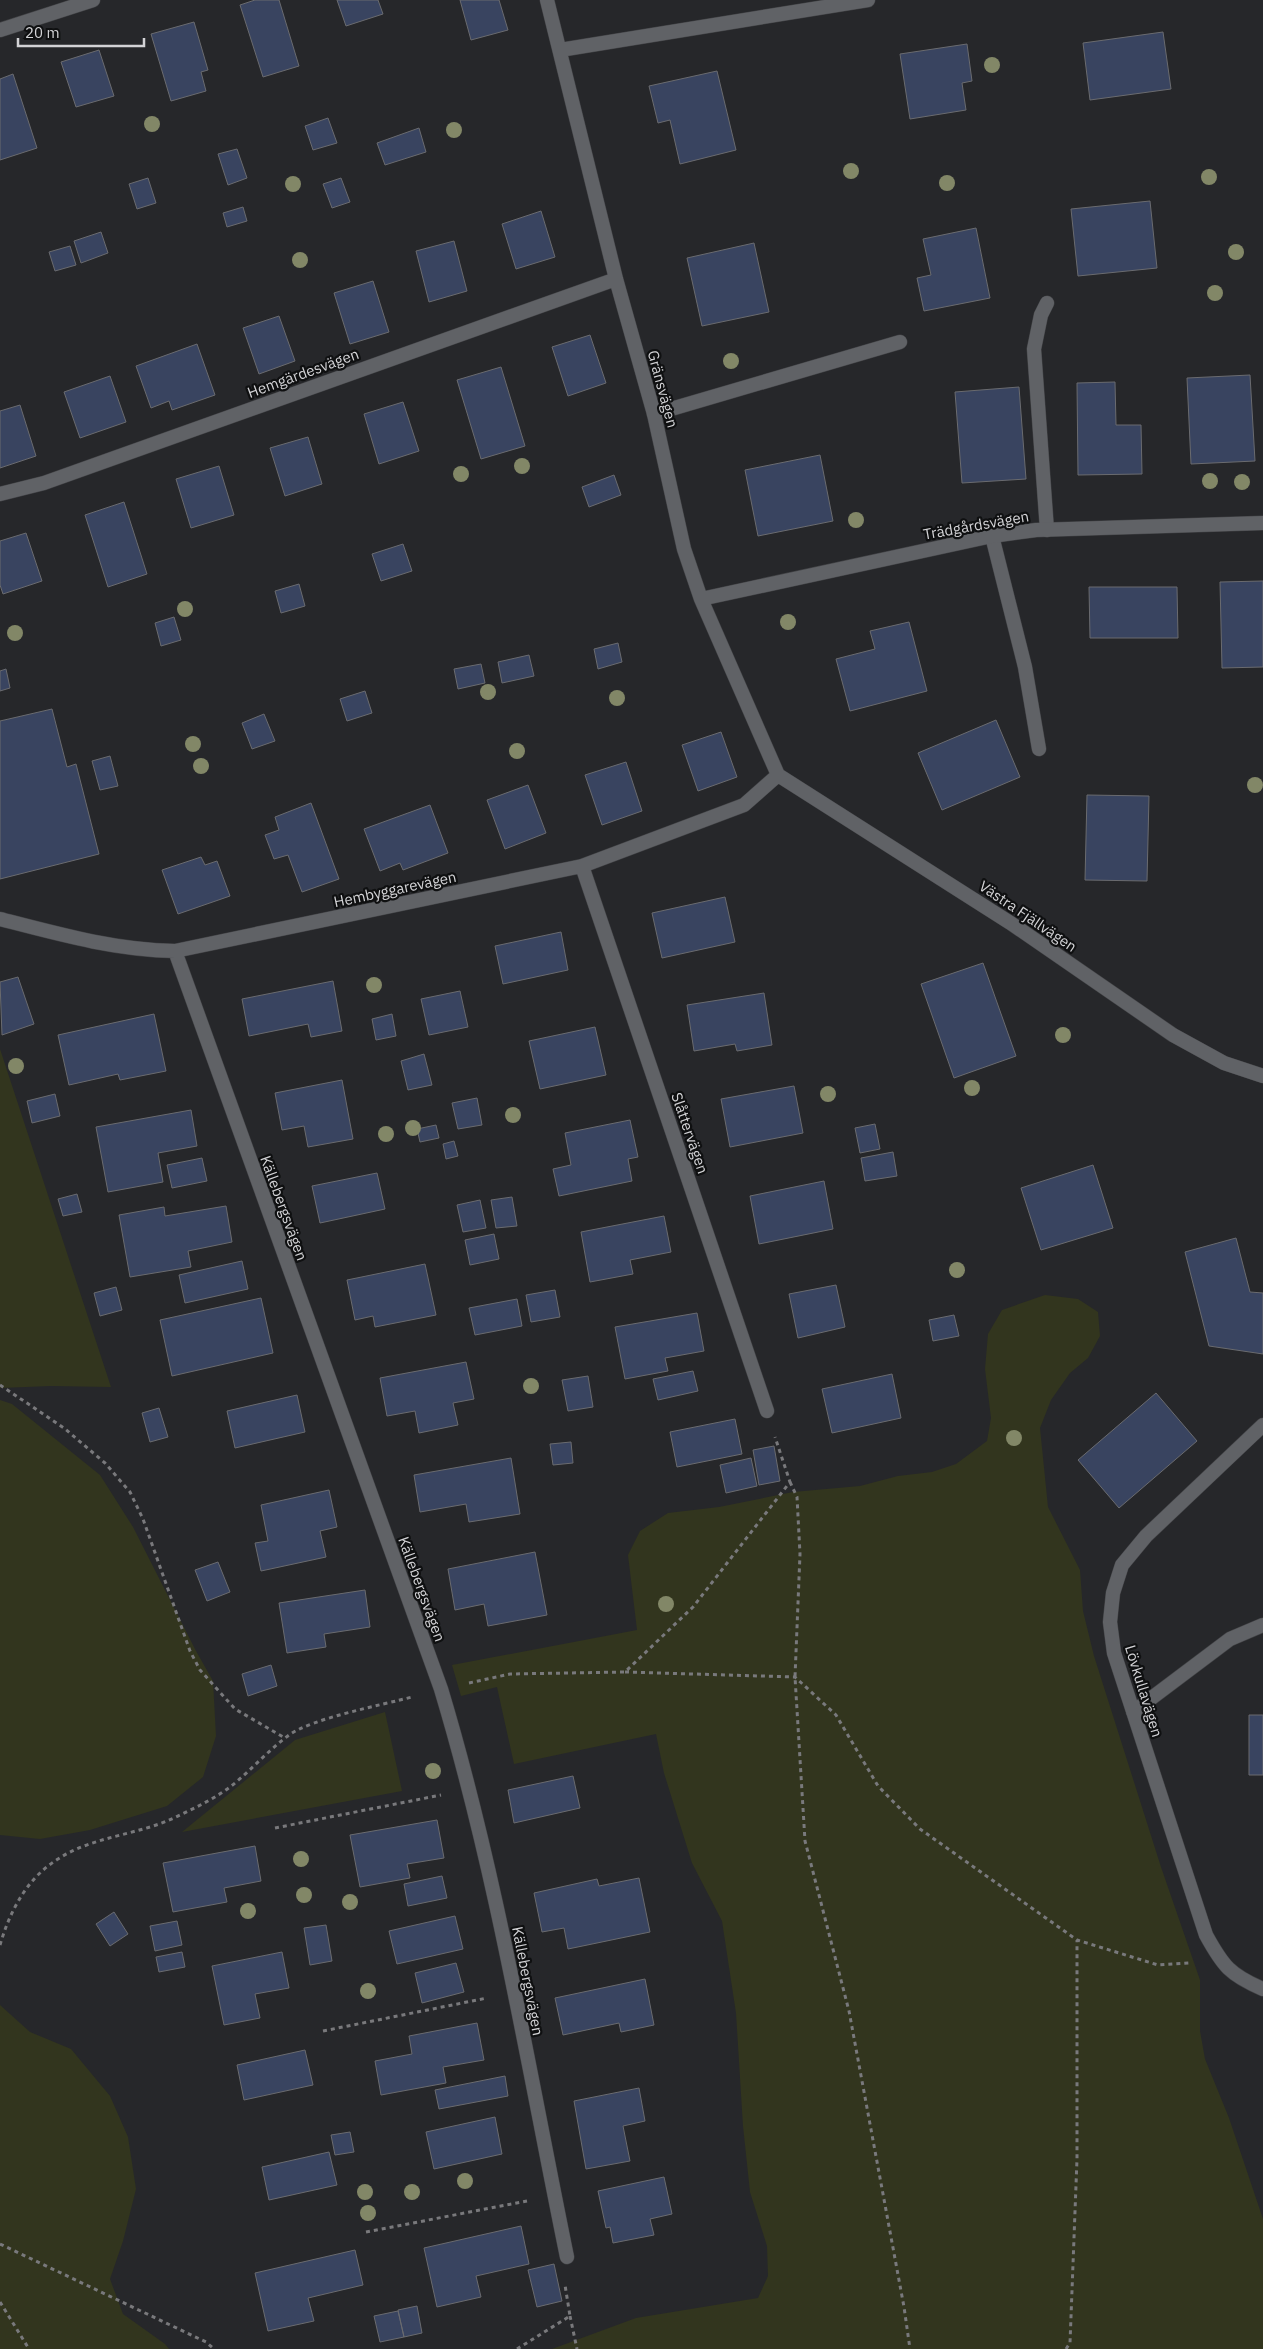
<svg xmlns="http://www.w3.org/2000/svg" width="1263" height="2349" viewBox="0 0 1263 2349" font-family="'IBM Plex Sans',sans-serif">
  <rect width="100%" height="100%" fill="#26272a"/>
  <path fill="#32351e" d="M0,1049L111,1387L51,1386L0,1388Z
    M1045,1295L1078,1299L1098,1312L1100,1336L1088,1358L1070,1373L1051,1400L1040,1428L1048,1507L1080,1570L1083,1611L1094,1656L1161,1867L1200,1980V2031L1205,2059L1229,2118L1263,2219V2349H552L636,2318L758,2298L768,2276L767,2246L750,2192L743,2126L736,2013L722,1921L692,1863L664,1773L656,1734L514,1764L497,1687L461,1696L452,1665L637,1630L628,1555L640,1531L668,1513L719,1507L793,1492L860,1486L898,1476L932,1472L956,1464L987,1441L991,1418L985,1369L988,1334L1002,1310Z
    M0,1400L12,1404L100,1475L133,1527L196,1651L213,1681L216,1736L203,1777L167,1806L90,1830L40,1839L0,1835Z
    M385,1712L402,1791L182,1832L295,1740Z
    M0,2005L30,2032L71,2049L110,2096L128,2137L136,2189L123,2241L110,2279L123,2314L165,2344L169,2349H0Z"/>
  <path fill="#394460" stroke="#6a6b6f" d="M255,0H279L299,66L263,77L240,5Z
    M337,0H378L383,14L346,26Z
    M460,0H499L508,30L471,40Z
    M194,22L208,70L201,72L206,91L171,101L151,34Z
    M1163,32L1171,89L1090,100L1083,43Z
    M967,44L972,81L962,83L966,110L910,119L900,54Z
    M99,50L114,96L76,107L61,62Z
    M717,71L736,150L680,164L670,120L658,123L649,86Z
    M13,74L37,148L0,160V79Z
    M328,118L337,143L313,150L305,126Z
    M419,128L426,152L385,165L377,143Z
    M237,149L247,178L228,185L218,154Z
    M148,178L156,203L137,209L129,184Z
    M341,178L350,202L332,208L323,184Z
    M1150,201L1157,268L1078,276L1071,209Z
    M243,207L247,221L227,227L223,213Z
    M541,211L555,257L516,269L502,224Z
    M976,228L990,298L924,311L917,278L931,275L923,239Z
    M101,232L108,253L81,263L74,241Z
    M454,241L467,291L429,302L416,251Z
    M754,243L769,312L702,326L687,258Z
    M70,246L76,265L55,271L49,252Z
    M373,281L389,332L350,344L334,293Z
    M279,316L295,361L259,374L243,328Z
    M590,335L606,383L568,396L552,347Z
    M197,344L215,395L172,410L169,401L151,408L136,366Z
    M501,367L525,446L481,459L457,380Z
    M1250,375L1255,461L1191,464L1187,378Z
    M110,376L126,422L80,438L64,392Z
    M1115,382L1116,425H1141L1142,474L1078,475L1077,383Z
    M1019,387L1026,479L962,483L955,392Z
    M403,402L419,451L379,464L364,414Z
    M20,405L36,456L0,468V411Z
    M308,437L322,484L285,496L270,448Z
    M820,455L833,521L758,536L745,470Z
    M219,466L234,515L191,528L176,479Z
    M614,475L621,495L589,507L582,487Z
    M124,502L147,574L108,587L85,515Z
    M26,533L42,581L3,594L0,585V541Z
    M403,544L412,571L381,581L372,554Z
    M1263,581V667L1222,668L1220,582Z
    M299,584L305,606L281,613L275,591Z
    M1089,587H1177L1178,638H1090Z
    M174,617L181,640L161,646L155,623Z
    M909,622L927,691L850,711L836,659L875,649L870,631Z
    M618,643L622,662L598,669L594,649Z
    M529,655L534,676L502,683L498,662Z
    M481,664L485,683L458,689L454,669Z
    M6,669L10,688L0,691V671Z
    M365,691L372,713L347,721L340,699Z
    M52,709L67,767L76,764L99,854L0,879V721Z
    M264,714L275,741L252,749L242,723Z
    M996,720L1020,777L942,810L918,753Z
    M721,732L737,777L698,791L682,745Z
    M110,756L118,786L100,790L92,761Z
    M626,762L642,811L602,825L585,775Z
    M528,785L546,833L505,849L487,800Z
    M1087,795L1149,796L1147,881L1085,880Z
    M311,803L339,879L302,892L288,855L274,859L265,835L279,830L275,817Z
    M430,805L448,853L403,870L400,863L380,871L364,829Z
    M201,857L205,865L217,861L230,896L178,914L162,870Z
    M725,897L735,942L662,958L652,913Z
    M561,932L568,970L503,984L495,946Z
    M983,963L1016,1056L954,1078L921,984Z
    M18,977L34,1024L2,1035L0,982Z
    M333,981L342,1031L311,1037L308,1024L249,1036L242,999Z
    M460,991L468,1027L429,1035L421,999Z
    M764,993L772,1045L737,1051L735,1044L694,1051L687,1005Z
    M154,1014L166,1071L120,1080L118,1074L69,1085L58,1035Z
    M392,1014L396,1036L376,1040L372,1019Z
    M595,1027L606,1075L540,1089L529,1041Z
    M424,1054L432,1085L408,1090L401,1061Z
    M342,1080L353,1139L308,1147L304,1126L282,1130L275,1093Z
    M794,1086L803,1133L730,1147L721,1099Z
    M55,1094L60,1116L32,1123L27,1101Z
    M477,1098L482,1125L458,1129L452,1103Z
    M191,1110L197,1146L158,1153L163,1182L108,1192L96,1127Z
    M630,1120L638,1157L628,1159L632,1181L559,1196L553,1169L571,1165L565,1133Z
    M875,1124L880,1149L860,1153L855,1128Z
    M436,1125L439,1138L420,1142L417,1129Z
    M454,1141L458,1156L446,1159L443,1144Z
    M893,1152L897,1176L865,1181L861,1158Z
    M202,1158L207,1181L172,1188L167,1165Z
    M1093,1165L1113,1228L1041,1250L1021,1188Z
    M377,1173L385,1209L320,1223L312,1186Z
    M824,1181L833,1229L759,1244L750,1196Z
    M77,1194L82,1212L63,1216L58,1199Z
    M512,1197L517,1226L496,1228L491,1200Z
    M480,1200L486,1228L463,1232L457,1205Z
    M226,1206L232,1242L188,1251L191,1267L130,1277L119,1215L164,1207L165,1216Z
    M664,1216L671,1252L630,1260L633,1274L590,1282L581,1232Z
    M494,1234L499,1259L470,1265L465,1240Z
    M1236,1238L1250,1292L1263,1293V1354L1209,1346L1185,1252Z
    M242,1261L248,1289L185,1303L179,1275Z
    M425,1264L436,1315L375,1327L373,1316L355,1320L347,1280Z
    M836,1285L845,1327L798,1338L789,1294Z
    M116,1287L122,1310L100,1316L94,1293Z
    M555,1290L560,1317L531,1322L526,1295Z
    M261,1298L273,1353L172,1376L160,1320Z
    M517,1299L522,1326L475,1335L469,1308Z
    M697,1313L704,1351L665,1358L668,1371L625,1379L615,1327Z
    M954,1315L959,1336L933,1341L929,1320Z
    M466,1362L474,1399L453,1403L458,1425L419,1433L415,1411L387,1416L380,1378Z
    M693,1371L698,1391L658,1400L653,1379Z
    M892,1374L901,1418L832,1433L822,1389Z
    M588,1376L593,1407L568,1411L562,1380Z
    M1156,1393L1197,1441L1119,1508L1078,1460Z
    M297,1395L305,1432L235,1448L227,1411Z
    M159,1408L168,1437L150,1442L142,1413Z
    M735,1419L742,1454L677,1467L670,1432Z
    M571,1442L573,1463L553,1465L550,1444Z
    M774,1446L780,1481L759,1485L753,1450Z
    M511,1458L520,1514L469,1522L466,1504L420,1512L414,1475Z
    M751,1458L757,1486L726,1493L720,1465Z
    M329,1490L337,1527L320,1531L326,1557L261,1571L255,1543L268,1541L261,1505Z
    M535,1552L547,1615L488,1626L484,1604L455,1610L448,1569Z
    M218,1562L230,1592L207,1601L195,1570Z
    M365,1590L370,1627L324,1634L326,1647L287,1653L279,1603Z
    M271,1665L277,1686L248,1696L242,1674Z
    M1249,1715H1263V1775H1249Z
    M573,1776L580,1808L514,1823L508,1790Z
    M437,1820L444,1858L407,1864L410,1878L360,1887L350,1835Z
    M255,1846L261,1881L224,1888L227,1902L173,1912L163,1863Z
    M442,1876L447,1898L408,1906L404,1884Z
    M639,1878L650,1932L568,1949L564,1928L542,1932L534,1893L597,1879L599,1886Z
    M114,1912L128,1934L110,1946L96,1924Z
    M455,1916L463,1949L397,1964L389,1931Z
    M177,1921L182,1945L155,1951L150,1926Z
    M326,1925L332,1961L310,1965L304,1928Z
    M182,1952L185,1967L159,1972L156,1957Z
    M282,1952L289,1988L255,1994L260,2018L224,2025L212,1966Z
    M456,1963L464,1992L422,2003L415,1973Z
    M645,1979L654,2025L621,2032L619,2023L563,2035L555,1998Z
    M477,2023L484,2060L443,2067L446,2083L381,2095L375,2061L412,2054L409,2036Z
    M305,2050L313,2085L244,2100L237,2065Z
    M505,2076L508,2096L439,2109L435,2090Z
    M639,2088L645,2121L623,2126L630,2161L586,2169L574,2101Z
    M495,2117L502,2154L434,2169L426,2132Z
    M350,2132L354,2152L335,2155L331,2135Z
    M329,2152L337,2185L269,2200L262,2167Z
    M664,2177L672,2214L650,2219L654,2235L613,2243L610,2227L606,2228L598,2191Z
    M521,2226L529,2264L476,2276L481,2297L437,2307L424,2248Z
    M355,2250L363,2285L308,2298L314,2321L268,2331L255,2273Z
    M554,2264L562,2301L537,2307L528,2270Z
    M417,2306L422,2333L404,2337L398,2310Z
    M398,2311L404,2337L380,2342L374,2316Z"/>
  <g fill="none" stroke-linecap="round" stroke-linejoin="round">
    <g stroke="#424346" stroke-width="15">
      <path id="service" d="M654,414L900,342
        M1047,530L1034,349L1041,315L1047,303
        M992,536L1025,667L1039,749"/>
    </g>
    <g stroke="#424346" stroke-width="15">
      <path id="minor" d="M547,0L616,279L654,414L684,549L701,599L778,775
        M0,30L93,0
        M560,50L868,0
        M0,494L44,483L616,279
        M701,599L992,536L1036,530L1263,523
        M778,775L1012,924L1173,1035L1224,1063L1263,1076
        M582,866L767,1411
        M0,919C58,934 115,950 175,951L582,866L744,805L778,775
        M175,951L441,1689C497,1875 528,2067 567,2257
        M1263,1425L1146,1536L1122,1565L1113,1593L1110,1622L1114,1653L1206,1935C1223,1966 1230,1975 1263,1989
        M1133,1712L1230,1639L1263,1625"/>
    </g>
    <path stroke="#79797c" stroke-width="3" stroke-dasharray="4 4" stroke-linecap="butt" d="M0,1385L64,1428L105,1463L130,1492L143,1519L190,1651L200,1670L235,1709L285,1738
      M790,1482L797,1497L800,1554L795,1677L805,1841L849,2011L904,2307L910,2349
      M625,1672L795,1677L836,1715L878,1786L920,1829L1077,1940L1158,1965L1189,1963
      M469,1683L510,1674L625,1672L693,1607L790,1482L775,1437
      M275,1828L441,1795
      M0,1945C10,1911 27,1878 58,1859C93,1836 139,1835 176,1817C197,1807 218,1797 235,1783C254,1767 270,1749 289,1735C313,1718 382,1705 412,1697
      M323,2031L487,1998
      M366,2232L527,2201
      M0,2244L206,2342L214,2349
      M0,2302L29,2349
      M570,2316L577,2349
      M517,2349L570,2316L565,2285
      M1066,2349L1070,2343L1077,2159V1940"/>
    <use href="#service" stroke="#606266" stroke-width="14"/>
    <use href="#minor" stroke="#606266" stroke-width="14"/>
  </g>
  <g fill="#828767">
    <circle cx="992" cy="65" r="8"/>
    <circle cx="152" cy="124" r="8"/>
    <circle cx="454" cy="130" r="8"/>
    <circle cx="851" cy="171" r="8"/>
    <circle cx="1209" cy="177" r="8"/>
    <circle cx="947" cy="183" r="8"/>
    <circle cx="293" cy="184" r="8"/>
    <circle cx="1236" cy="252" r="8"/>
    <circle cx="300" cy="260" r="8"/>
    <circle cx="1215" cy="293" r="8"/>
    <circle cx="731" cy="361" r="8"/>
    <circle cx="522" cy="466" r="8"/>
    <circle cx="461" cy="474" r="8"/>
    <circle cx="1210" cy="481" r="8"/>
    <circle cx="1242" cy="482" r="8"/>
    <circle cx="856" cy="520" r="8"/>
    <circle cx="185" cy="609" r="8"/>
    <circle cx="788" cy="622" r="8"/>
    <circle cx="15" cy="633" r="8"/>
    <circle cx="488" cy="692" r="8"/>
    <circle cx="617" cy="698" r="8"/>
    <circle cx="193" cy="744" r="8"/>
    <circle cx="517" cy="751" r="8"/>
    <circle cx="201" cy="766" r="8"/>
    <circle cx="1255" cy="785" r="8"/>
    <circle cx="374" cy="985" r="8"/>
    <circle cx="1063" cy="1035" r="8"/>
    <circle cx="16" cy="1066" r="8"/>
    <circle cx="972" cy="1088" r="8"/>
    <circle cx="828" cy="1094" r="8"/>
    <circle cx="513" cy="1115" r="8"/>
    <circle cx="413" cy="1128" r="8"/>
    <circle cx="386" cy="1134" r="8"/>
    <circle cx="957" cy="1270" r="8"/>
    <circle cx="531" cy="1386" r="8"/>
    <circle cx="1014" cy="1438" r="8"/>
    <circle cx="666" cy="1604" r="8"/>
    <circle cx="433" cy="1771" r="8"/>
    <circle cx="301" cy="1859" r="8"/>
    <circle cx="304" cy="1895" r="8"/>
    <circle cx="350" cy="1902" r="8"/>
    <circle cx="248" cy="1911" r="8"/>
    <circle cx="368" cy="1991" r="8"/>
    <circle cx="465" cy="2181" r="8"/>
    <circle cx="365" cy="2192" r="8"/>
    <circle cx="412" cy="2192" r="8"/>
    <circle cx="368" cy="2213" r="8"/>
  </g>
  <g text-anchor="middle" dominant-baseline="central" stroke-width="4.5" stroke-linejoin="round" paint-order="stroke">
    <g font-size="15" fill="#d3d3d6" stroke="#0f1011">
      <text transform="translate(303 373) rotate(-20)">Hemgärdesvägen</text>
      <text transform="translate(663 389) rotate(75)">Gränsvägen</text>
      <text transform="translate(976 525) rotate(-10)">Trädgårdsvägen</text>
      <text transform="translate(395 889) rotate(-12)">Hembyggarevägen</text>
      <text transform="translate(1028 916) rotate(34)">Västra Fjällvägen</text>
      <text transform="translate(690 1133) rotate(71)">Slåttervägen</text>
      <text transform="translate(284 1208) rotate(70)">Källebergsvägen</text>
      <text transform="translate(422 1589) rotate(70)">Källebergsvägen</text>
      <text transform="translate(1144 1691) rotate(73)">Lövkullavägen</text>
      <text transform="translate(528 1981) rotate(79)">Källebergsvägen</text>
    </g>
  </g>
  <path d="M18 38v8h126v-8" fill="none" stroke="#d3d3d6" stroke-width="2.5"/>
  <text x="25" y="38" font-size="15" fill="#d3d3d6" stroke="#0f1011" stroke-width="4" paint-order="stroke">20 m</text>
</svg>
